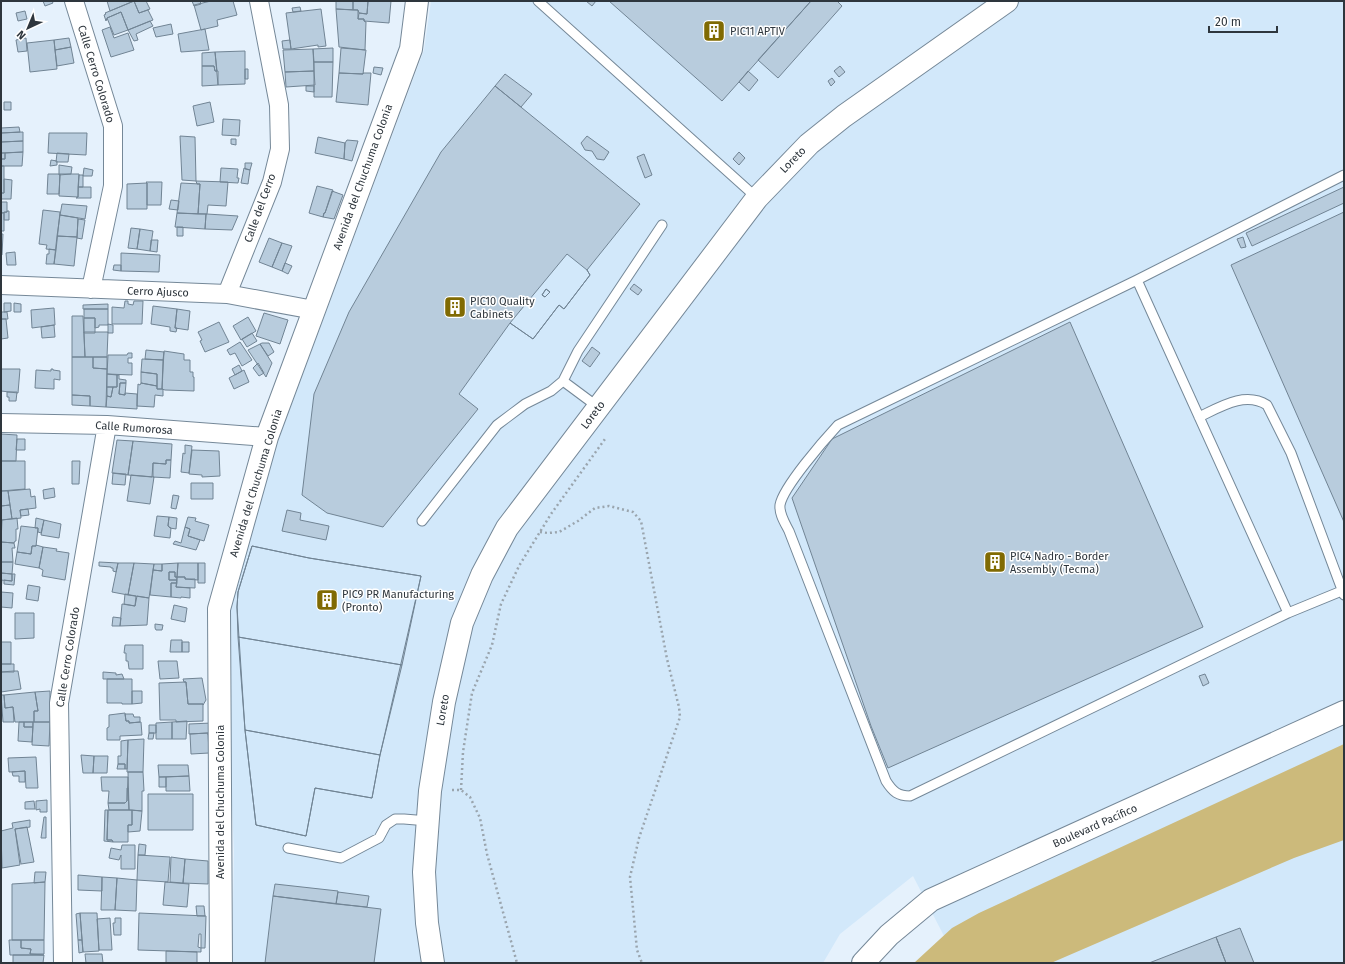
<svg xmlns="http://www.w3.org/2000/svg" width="1345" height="964" viewBox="0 0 1345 964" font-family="'Fira Sans',sans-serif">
  <rect width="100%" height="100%" fill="#e5f1fc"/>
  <path fill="#d2e8fa" d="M431,1H1344V963H958L913,876L840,934L823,963H232L234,851L229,739L228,593L279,438L424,50Z"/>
  <path fill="#ccba7b" d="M1344,744V840L1294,858L1051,963H914L952,928L979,913Z"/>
  <path fill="#b8ccdd" stroke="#718494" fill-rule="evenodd" d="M43,1H52L53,3L45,6Z
    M107,1H134L110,11Z
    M134,1H146L150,9L139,13Z
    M134,1L139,13L148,10L153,20L128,30L121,12L107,18L106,21L104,15L106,14L105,13Z
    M192,1H200L201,4L194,6Z
    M211,1H233L237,15L217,20L218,26L201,30L194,5Z
    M336,1H353V10L336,9Z
    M353,1H368L367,14L359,13L358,10H353Z
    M368,1H391L389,23L364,21V19H358L359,13L367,14Z
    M586,1H596L592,6Z
    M609,1H811L722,101Z
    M811,1H837L842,6L778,78L758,60Z
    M300,7L301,11L293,12L292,8Z
    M321,9L326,46L318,47V45L291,49L286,13Z
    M336,9L358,10V19H364V21L366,22L365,50L339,47Z
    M25,11L27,19L18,21L16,13Z
    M121,12L128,30L114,35L107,18Z
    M150,21L153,26L136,34L138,40L134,41L128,30Z
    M171,24L173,34L156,37L153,28Z
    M110,27L114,38L128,33L134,50L111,57L102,30Z
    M205,29L209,50L181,52L178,34Z
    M26,38L27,51L18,52L16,40Z
    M69,38L71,47L55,50L54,40Z
    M54,40L57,69L30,72L27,43Z
    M290,40L291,49H283L282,41Z
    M71,47L74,63L57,66L55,50Z
    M333,48V62H314L313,49Z
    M341,48L366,50L363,74L339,73Z
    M313,49L314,71L285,72L283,50Z
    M245,51V84L218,85L215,52Z
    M215,52L217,71H215L214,66H202V53Z
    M314,62H333L332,97H314Z
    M202,66H214L215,71H218V85L202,86Z
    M840,66L845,72L839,77L834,71Z
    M374,67L383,68L381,75L373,73Z
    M245,69H248V79H245Z
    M314,71L315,85L286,87L285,72Z
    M748,71L758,80L749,91L739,82Z
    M339,73L363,74V73H371L368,105L336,102Z
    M505,74L532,94L521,107L495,86Z
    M832,78L835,82L831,86L828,81Z
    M306,86H314V92L306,91Z
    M495,86L640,204L587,270L590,275L564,309L559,305L533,339L510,323L459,394L478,409L383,527L327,513L302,495L314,394L349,312L441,152Z
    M4,102H11V110H4Z
    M210,102L214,122L197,126L193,106Z
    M223,119L240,120L239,136L222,135Z
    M19,127L20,132L1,133V128Z
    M23,132V141L1,142V133Z
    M49,133H87L86,155L48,153Z
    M180,136L195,137L196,181L182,180Z
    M587,136L609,152L604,160L597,159L592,151L585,150L581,143Z
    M318,137L345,143L344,159L315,153Z
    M231,139H236V145L231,144Z
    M347,140L358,141L352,161L344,159L345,143Z
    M23,141V152L1,153V142Z
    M23,152L22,166H1V159H5V153Z
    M739,152L745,158L739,165L733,159Z
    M1,153H5V159H1V166Z
    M57,153L69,154L68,162H56Z
    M644,154L652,175L645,178L637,157Z
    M51,160L57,161V165L50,166Z
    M245,163H252L250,170L245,169Z
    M59,165L72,167L71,174L59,175Z
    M1,166H4V193H1Z
    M84,168L93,170L92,176H83Z
    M221,168L238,169L237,178H239L238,183L220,182Z
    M244,168L250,170L248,184L241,183Z
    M48,174H60L59,194H47Z
    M60,174H79L78,197L59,196Z
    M79,175H83V187H78Z
    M4,179L12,180L11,199H1V193H4Z
    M196,181L228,182L226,206L208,205L207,214H198L200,184H197Z
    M146,182H162L161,205H147V183Z
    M147,183V209H127V184Z
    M181,183L200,184L198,214L177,213Z
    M317,186L333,190L325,213H324L323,217L309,213Z
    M78,187H91V198H76L78,197Z
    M1344,187V203L1252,246L1246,233Z
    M332,191L343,195L334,219L323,217L324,213H325Z
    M171,200L179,201L178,210L169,209Z
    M1,202H7V212L1,213Z
    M62,204L87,206L85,219L60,215Z
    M43,210L60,212L56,250L46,249L47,245L39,244Z
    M7,211H9V220H4V212H7Z
    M1344,212V522L1231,265Z
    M1,213H4V231H1Z
    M177,213L206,214L205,229L175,227Z
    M206,214H207L238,216L232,230L205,229Z
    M60,215L78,218L77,237L57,236Z
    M78,219L85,220L82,239L77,238Z
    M177,227H183V236H177Z
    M131,228L140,229L137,249L128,248Z
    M140,229L153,231L150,251L137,249Z
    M1,234H3L2,255H1Z
    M57,236L77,237L74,266L54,264Z
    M1243,237L1246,247L1241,248L1237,239Z
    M269,238L282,243L272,267L259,262Z
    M151,240H158L157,252L150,251Z
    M282,243L292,246L282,271L272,267Z
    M49,249L56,250L54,264H46L47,254H49Z
    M15,252L16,265H7L6,253Z
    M121,253L160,255L159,272L121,271Z
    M567,254L587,270L590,275L564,309L559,305L533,339L510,323ZM546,289L550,292L545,297L542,295Z
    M285,263L292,266L288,274L282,271Z
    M114,265H121V271L113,270Z
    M634,284L642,290L638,295L630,289Z
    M546,289L550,292L545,297L542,295Z
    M125,301H128V304L133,305L134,301H143L142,324H112V307L124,308Z
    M4,303H11V311L4,312Z
    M14,303L21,304V312H14Z
    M108,304V309H83V305Z
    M153,306L177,309L175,328H177L176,332L170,331V327L151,324Z
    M54,308L55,325L32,328L31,310Z
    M84,309H108V325H99V327L95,328V318H84Z
    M177,309L190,311L188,330L175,328Z
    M1,312H7L8,319H1Z
    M264,313L288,320L280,344L256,336Z
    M72,316H83L85,357H72Z
    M248,317L256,331L241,340L233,326Z
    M84,318H95V333H84Z
    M1,319H6L8,338L1,339Z
    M219,322L229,342L205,352L200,341L202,340L198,332Z
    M1070,322L1203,627L888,768L871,726L792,498L832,439Z
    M108,324L113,325V333H108Z
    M54,325L55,337L42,338L41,327Z
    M84,332H108L107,357H85Z
    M252,333L257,341L247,347L242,339Z
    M240,342L252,360L242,366L235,353L230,355L227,350Z
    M262,343H269L274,352L268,356L260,344Z
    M260,344L272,363L266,377L248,350Z
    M592,347L600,353L590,367L582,361Z
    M146,350L164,352L163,360L145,359Z
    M164,351L184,354V360H190V372H193V377H194V391L165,390L162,389Z
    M128,353H132V358H128V363H132V375L107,374L108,355H127Z
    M72,357H93V368L107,369L106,407L90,406V396L72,395Z
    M93,357H107V369L93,368Z
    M142,359L163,360L162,389H157V374L141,372Z
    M258,363L264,373L259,376L253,368Z
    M239,365L242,371L235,375L232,369Z
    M1,369H20L18,393L1,391Z
    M51,369H53V370L60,371V380L54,379V389L35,388L36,370L51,371Z
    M244,370L249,382L234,389L229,378Z
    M141,372L157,374V386L141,383Z
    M107,374L117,375V387H107Z
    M117,375H119V379L126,380V383H120L119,394L125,395V393L137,394V409L106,407L107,396L111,397L113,387H117Z
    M120,383H126L125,395L119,394Z
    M141,383L157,386V389H163V396L155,395L154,407L137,406L138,384L140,385Z
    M107,387H113L111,397L107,396Z
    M7,392H17L16,401H9V397H7Z
    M72,395L90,396V406L72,405Z
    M1,434L17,435L16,461H1Z
    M17,439H25V450H16Z
    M117,440L133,441L128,475L112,473Z
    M133,441L172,444L171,460H166V464L153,463L152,477L128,475Z
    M185,445L192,446L189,473L181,472L183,453L185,454Z
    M192,450L219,451L220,476L202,477V475L189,474Z
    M166,460H171L170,478L153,477V463L166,464Z
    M1,461H25V489L1,491Z
    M72,461H80L79,484H72Z
    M113,473L126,474L125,485L112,484Z
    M131,475L154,477L150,504L127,501Z
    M191,483H213V499H191Z
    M54,488L55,497L44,499L43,490Z
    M30,489L31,497L35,496L36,508L20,510L21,518L12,519L8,491Z
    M1,491H8L10,505L1,506Z
    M173,495L179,496L176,509L171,508Z
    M10,505L12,519L1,520V506Z
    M28,509L29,515L21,516L20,510Z
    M287,510L301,513L300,520L329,526L326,540L282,531Z
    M157,516L169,517L168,526L171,528L170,538L154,536Z
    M169,517L177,518L176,529L170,528L168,526Z
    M188,517L196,518L195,521L209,525L204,541L188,536L190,529L185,527Z
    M17,518L18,529H16V541H15L14,543L1,542L2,520Z
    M36,518L44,520L41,533L38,532V528H35Z
    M44,520L61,524L59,538L41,535Z
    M21,526L38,528L36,546H32L31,554L17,552Z
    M185,527L190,529L188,536L200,540L196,550L173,544L175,541L181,543Z
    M1,542L14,543L15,548H12L13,562H1Z
    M36,545L43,547L39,568L15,564L17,552L31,554L32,546H36Z
    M252,546L309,558L421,576L380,755L372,798L315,788L306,836L256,825L245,730L237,607L238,592Z
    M252,546L309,558L421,576L402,665L238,637L237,607L238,592Z
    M43,547L57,549L56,551L69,553L65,580L42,576L43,570L39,568Z
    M1,562H13L12,574L1,573Z
    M99,562L118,563L116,572L113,571V568H111V567L99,566Z
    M118,563H134L128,595L112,592Z
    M134,563L154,564L149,598L128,595Z
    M178,563H198V580L185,579V577H177Z
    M178,563L177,577H175V572H169V580H177V583H171V597L150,595L153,570L162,571V564Z
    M198,563H205V583H198Z
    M154,564H162V571L153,570Z
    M169,572H175V577H177V580H169Z
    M1,573L12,574V581L1,580Z
    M12,574H15L14,585L4,584V580L12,581Z
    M177,577H185V579H195V588L176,587Z
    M1,580H2L1,592L13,593L12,608L1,607Z
    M171,583H177L176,587L190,588V598L181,597V598L171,597Z
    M28,585L40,587L38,601L26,599Z
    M125,594L136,596L135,606L124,604Z
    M137,596L149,598L147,625L120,626L122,604L135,606Z
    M174,605L187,608L185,622L171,619Z
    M15,613H34V638L15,639Z
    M113,617L121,618L120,626H112Z
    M155,624L163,625L162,630H156L155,628Z
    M238,637L402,665L380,755L245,730Z
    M171,640H182V652H170Z
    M1,642H11V664H1Z
    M182,642H189V652H182Z
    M125,645H143V669H129L128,661H126V653H124Z
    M158,661H177L179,678L160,679Z
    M1,664H14V672H1Z
    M14,671H18L21,689L1,692V672Z
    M103,672L116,673V675L122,674L124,679H103Z
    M1205,674L1209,683L1203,686L1199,676Z
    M202,678L206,700L203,705V704H188L186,682H184L183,679Z
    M107,679H132V704H122V703H107Z
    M186,682L188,704H203V721L176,722V720H160L159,683Z
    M50,691V722H34V711H38L35,692Z
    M132,691H142V703L132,704Z
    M35,692L38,711H34V722H15L13,707L5,708L4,695Z
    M1,695H4L5,708L13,707L14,722H3Z
    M125,713L126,721H129V723L141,722L142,735L120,736V740H107V728L109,727V715Z
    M125,714H133L134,717H140V722L129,723V721H126Z
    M187,721L186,739H172V722Z
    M19,722H24V727H33L32,742L18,741Z
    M24,722H33V727H24Z
    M33,722H50L49,746L32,745Z
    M172,722V739H156V723Z
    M212,723V735H208V733L189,734V724Z
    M149,725H156V733H149Z
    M245,730L380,755L372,798L315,788L306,836L256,825Z
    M149,733H154L153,739H148Z
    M208,733L209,753L191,754L190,734Z
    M144,739L143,772H127L128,740Z
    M128,740L127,769H125V764H118V756H121V741Z
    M81,755L94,756L93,773H83Z
    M94,756H108L107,773H93Z
    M36,757L38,788H26L25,771L9,772L8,758Z
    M118,764H125V769H117Z
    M158,765H188L189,776L159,777Z
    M25,771V782H19V776H13L12,772Z
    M128,772H143L144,791H142V811L129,810Z
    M189,776L190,791H166V777Z
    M101,777H128L127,801L125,803H108L109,791H102Z
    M159,777H166V787H159Z
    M127,788H128L129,810H109L108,803H125L127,801Z
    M148,794H193V830H148Z
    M47,800V812H40V809L36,810V801Z
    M34,801L35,809H25V802Z
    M105,810H108L107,840H112L113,842L104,841Z
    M108,810H132V825H128V842H113L112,840H107Z
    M132,810L142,811L140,831L128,832V825H132Z
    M44,817H46V838H41Z
    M30,820V827L15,829L20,865L2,868L1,831L13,828L12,823Z
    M27,827L34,862L21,864L15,829Z
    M139,844L146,845L145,855H138Z
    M122,845H135V869H121V855L119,860L109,858L111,848L121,850Z
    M138,855L170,857L168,882L137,880Z
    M171,857L185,859L183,883L170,882Z
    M185,859L208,861V884L183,883Z
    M35,872H46L45,882L34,883Z
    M78,875L102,877V891L78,890Z
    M102,877L117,878L115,910H101Z
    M117,878L137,880L136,911L115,910Z
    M45,882L44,940H12V884Z
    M165,882L189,884L187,907L163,905Z
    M275,884L338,891L336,904L273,896Z
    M338,892L369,896L367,907L336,904Z
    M273,896L381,909L374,963H265Z
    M196,906H204L205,916H197Z
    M80,913L82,940H78L76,914Z
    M80,913H97L99,951L83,952Z
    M139,913L206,916L205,948H201V952L138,950ZM199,934H201V948L198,947Z
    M110,918L112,950H99L97,919Z
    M115,918H121V935H114L113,923H115Z
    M1240,928L1254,963H1226L1216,937Z
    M1216,937L1226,963H1149Z
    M9,940H21V948L31,949L30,954L44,955H10Z
    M21,940H44V954H30L31,949L21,948Z
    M78,940H82L83,952L79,953Z
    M166,951L197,952V963H166Z
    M85,954H102L103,963H86Z
    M13,955H44L43,963H13Z"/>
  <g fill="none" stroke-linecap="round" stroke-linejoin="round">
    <g stroke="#758898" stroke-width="11">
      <path id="service" d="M538,1L757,198
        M1344,175L1137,280L838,425C825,439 783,487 780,505C779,514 785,523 789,531L886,781C893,792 898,796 910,796L1288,613L1344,590
        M1137,280L1288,613
        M563,381L598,407
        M1199,417C1220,407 1245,391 1267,405L1291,453L1344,595
        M422,521L497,425L525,404L551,391L563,381L578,351L662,225
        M288,848L341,858L379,838L386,825L395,819H404L428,821"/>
    </g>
    <g stroke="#758898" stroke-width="20">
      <path id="minor" d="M74,1L113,126V186L91,289
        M1,285L227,294L314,310
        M227,294L272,182L280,149L279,105L259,1
        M1,423L107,425L267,437
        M63,963L59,703L107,425"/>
    </g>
    <g stroke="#758898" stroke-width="24">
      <path id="tertiary" d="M221,963L219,609L267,437L411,49L417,1
        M433,963L427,923L424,872L430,791L444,702L462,623L482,575L507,528L757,198L809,144L844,116L1007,1"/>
    </g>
    <g stroke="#758898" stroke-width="24">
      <path id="primary" d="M863,963L889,935L931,900L1344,712"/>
    </g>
    <path stroke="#9aa5ae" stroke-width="2.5" stroke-dasharray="2 3" stroke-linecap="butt" d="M540,532L548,533L559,532L578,521L595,508L609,506L633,512L641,521L667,659L679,707L680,717L639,838L630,877L637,950L642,963
      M452,790H461L470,797L480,818L487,854L517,963
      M461,790L463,752L472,693L492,645L501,604L519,566L551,514L605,439"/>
    <use href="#service" stroke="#fff" stroke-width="9"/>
    <use href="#minor" stroke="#fff" stroke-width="18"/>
    <use href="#tertiary" stroke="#fff" stroke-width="22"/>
    <use href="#primary" stroke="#fff" stroke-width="22"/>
  </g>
  <defs>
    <g id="building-square" transform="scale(1.15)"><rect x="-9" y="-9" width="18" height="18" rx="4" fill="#806a02" stroke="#fff"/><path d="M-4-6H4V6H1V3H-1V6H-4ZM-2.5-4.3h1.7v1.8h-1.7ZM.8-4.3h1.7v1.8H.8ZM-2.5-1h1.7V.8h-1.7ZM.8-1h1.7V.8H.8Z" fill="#fff"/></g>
  </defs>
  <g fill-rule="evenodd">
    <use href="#building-square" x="714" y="31"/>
    <use href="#building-square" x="455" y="307"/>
    <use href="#building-square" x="995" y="562"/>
    <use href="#building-square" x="327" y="600"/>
  </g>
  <g text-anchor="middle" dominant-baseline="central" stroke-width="3" stroke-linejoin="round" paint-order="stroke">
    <g font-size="11" fill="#2e363d" stroke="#fff" text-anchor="start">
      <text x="730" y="31">PIC11 APTIV</text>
      <text x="470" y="301">PIC10 Quality<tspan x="470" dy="13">Cabinets</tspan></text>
      <text x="1010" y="556">PIC4 Nadro - Border<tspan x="1010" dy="13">Assembly (Tecma)</tspan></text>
      <text x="342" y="594">PIC9 PR Manufacturing<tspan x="342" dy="13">(Pronto)</tspan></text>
    </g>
    <g font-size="11" fill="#2e363d" stroke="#fff">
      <text transform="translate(96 74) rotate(73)">Calle Cerro Colorado</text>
      <text transform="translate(793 160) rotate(-46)">Loreto</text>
      <text transform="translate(363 177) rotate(-70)">Avenida del Chuchuma Colonia</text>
      <text transform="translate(260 208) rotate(-70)">Calle del Cerro</text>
      <text transform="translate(158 292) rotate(2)">Cerro Ajusco</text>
      <text transform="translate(593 415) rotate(-53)">Loreto</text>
      <text transform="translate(134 428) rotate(4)">Calle Rumorosa</text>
      <text transform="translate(256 483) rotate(-73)">Avenida del Chuchuma Colonia</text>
      <text transform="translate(68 657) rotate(-81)">Calle Cerro Colorado</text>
      <text transform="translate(443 710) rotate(-80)">Loreto</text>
      <text transform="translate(220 802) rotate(-90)">Avenida del Chuchuma Colonia</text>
      <text transform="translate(1095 826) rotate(-24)">Boulevard Pacífico</text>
    </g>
  </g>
  <rect width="1345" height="964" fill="none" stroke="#2e363d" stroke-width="4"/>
  <g transform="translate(28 28) rotate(224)" stroke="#ffffff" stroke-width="3" paint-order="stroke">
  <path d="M0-3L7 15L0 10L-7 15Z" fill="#2e363d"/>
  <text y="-6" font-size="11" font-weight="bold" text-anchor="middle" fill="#2e363d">N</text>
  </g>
  <path d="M1209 26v6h68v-6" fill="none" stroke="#2e363d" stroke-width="2"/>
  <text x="1215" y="26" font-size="12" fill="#2e363d" stroke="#ffffff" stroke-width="3" paint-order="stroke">20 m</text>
</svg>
